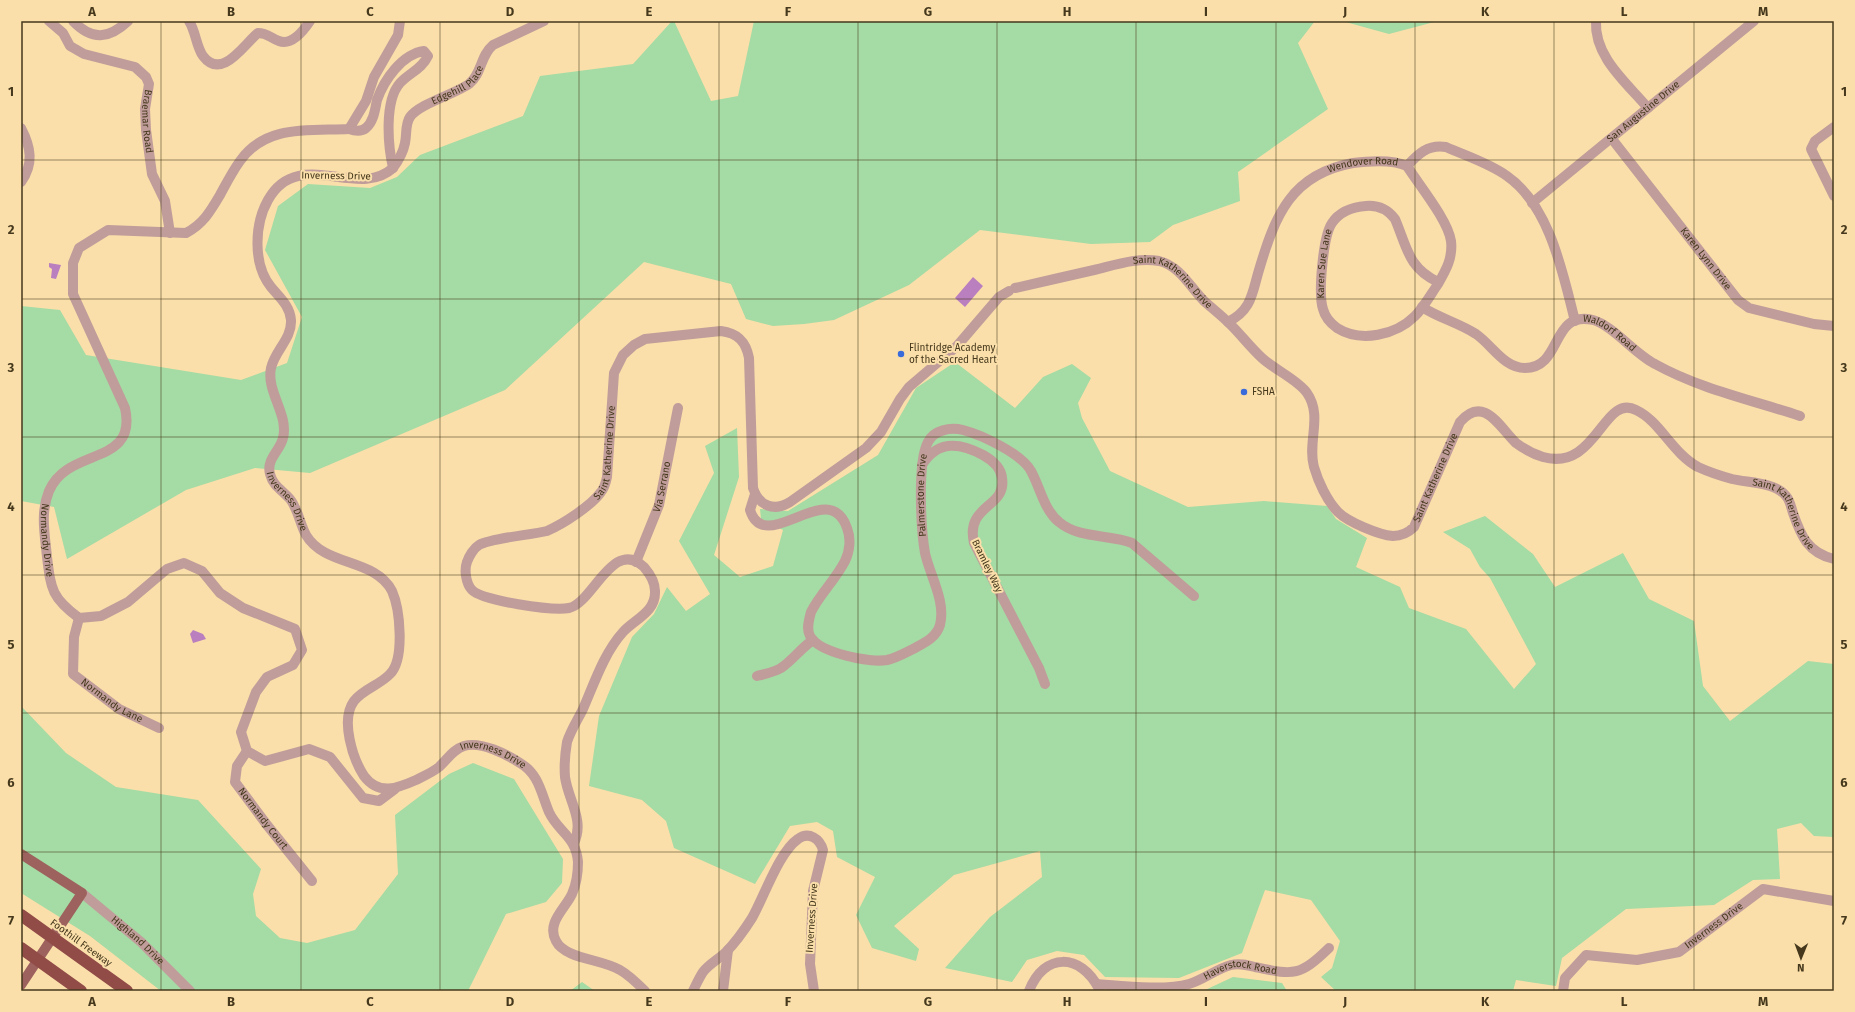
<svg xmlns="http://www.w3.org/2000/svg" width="1855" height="1012" viewBox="0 0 1855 1012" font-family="'Fira Sans',sans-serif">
  <rect width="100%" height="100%" fill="#fadfaa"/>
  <path fill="#a5dba4" d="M672,21H674L711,101L738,96L754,21H1315L1298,43L1328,109L1238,172L1240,201L1173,225L1150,242L1091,244L980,230L909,285L834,320L804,324L773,326L746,319L731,284L644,262L505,390L310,473L255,468L186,490L67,559L54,507L21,501V306L60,310L86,355L241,380L287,363L302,317L265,250L278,206L308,184L370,188L397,177L420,155L523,116L540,76L633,64Z
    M1342,21H1438L1389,34Z
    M955,362L1015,408L1043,377L1072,364L1091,378L1078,403L1082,418L1110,471L1188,507L1264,501L1327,506L1336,519L1367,538L1356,567L1400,587L1409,608L1466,629L1514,689L1536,664L1490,578L1480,567L1470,549L1443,532L1485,516L1533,554L1555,587L1623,553L1649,599L1694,621L1703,686L1730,721L1808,661L1834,664V837L1814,836L1801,823L1777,829L1780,879L1753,880L1714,905L1626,909L1562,958L1556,986L1516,980L1513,991H1336L1321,977L1332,968L1340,941L1311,900L1265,890L1242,953L1179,978L1105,977L1084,955L1057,951L1027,960L1012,982L945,968L990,917L1042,877L1040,851L954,875L894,926L919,949L916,961L872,948L856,915L875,877L837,857L833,831L817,822L790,826L755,884L674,848L666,821L642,800L589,786L599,716L632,637L654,614L667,587L686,611L710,594L679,541L714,473L705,446L737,428L739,477L714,555L740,577L773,566L783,530L761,519L760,509L788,511L878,455L916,388Z
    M21,706L66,753L116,787L198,800L261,869L253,894L256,916L280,938L307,943L355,930L398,874L395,815L449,774L473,763L514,779L563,859L562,883L546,902L506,914L468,991H161L90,936L21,893Z
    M1233,977L1282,983L1287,991H1203Z
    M582,982L595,991H570Z"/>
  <path fill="#ba7fbf" d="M49,263L61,265L56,279L51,278L52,269L49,267Z
    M973,277L983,286L965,307L955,298Z
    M193,630L203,634L206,639L193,643L190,634Z"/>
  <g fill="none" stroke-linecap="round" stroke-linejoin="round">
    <g stroke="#c09d9a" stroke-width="10">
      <path id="s1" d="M49,21L63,33L70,46L84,54L135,67L146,77L149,84L145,109L146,130L152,174L165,201L170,233"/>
      <path d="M73,21C92,41 109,39 128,21"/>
      <path d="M189,21C196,32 196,46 203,56C222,81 244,44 258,33C268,33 270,38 279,41C292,46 304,30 310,21"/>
      <path id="s2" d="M400,21L398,35L374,77L366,101L349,129C355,131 361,132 366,128C374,121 375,109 377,100C384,80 402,54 424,51L428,56C422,69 409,73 400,83C384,101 388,146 393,168C358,200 298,146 268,200C254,225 253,265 271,287C280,298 290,306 291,320C292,339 275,350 271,368C266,392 289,414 283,438C280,451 266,459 270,474C273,486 282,490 290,499C298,509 300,524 306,535C325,567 375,558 392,591C400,609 405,659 390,674C380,685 363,689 354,701C340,720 353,759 364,776C379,796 398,788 416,780C424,776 433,772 439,767C448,759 452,750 464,746C481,741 506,754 520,763C539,774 541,793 549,812C558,832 576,836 578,862C578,872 576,885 572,894C565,909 546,923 556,941C565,959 602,959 620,970C629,975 637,983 645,991"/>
      <path d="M1596,21C1594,57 1627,83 1648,108"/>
      <path d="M1834,127L1815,141L1811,149L1834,196"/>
      <path d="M21,128C31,147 34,164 21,182"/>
      <path id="s3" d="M349,129C310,131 266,124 240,161C232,172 226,184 220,195C210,212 203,224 186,233L108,230L79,248L73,263V294L125,408C138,467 68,446 49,491C40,513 45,535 47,557C51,590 52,598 79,618L101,616L128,602L167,569L184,563L202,571L220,593L243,608L295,629L302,650L293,665L267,677L256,692L241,732L247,751L265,761L309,749L330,757L363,798L379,801L395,789"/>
      <path id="s4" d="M1612,139L1738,300L1749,308L1814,324L1834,326"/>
      <path id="s5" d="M1407,166C1419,185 1448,220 1451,241C1453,258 1446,270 1438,284C1431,294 1424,307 1415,316C1396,335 1361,343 1337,328C1330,323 1325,317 1323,309C1318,294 1323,236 1332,223C1340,211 1353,207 1366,206C1378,205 1388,210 1395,219C1407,247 1408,268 1438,282"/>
      <path id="s6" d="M393,168C399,160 403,153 405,143C407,134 405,124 410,117C419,104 455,94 469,84C482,74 480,56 493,45L544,21"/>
      <path id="s7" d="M1532,203L1754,21"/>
      <path id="s8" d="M1015,288C1041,282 1068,276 1094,270C1115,265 1138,257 1159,261C1180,266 1190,287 1204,301C1213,309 1222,316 1231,325C1242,336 1251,348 1262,358C1275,370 1298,380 1307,393C1323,416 1307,442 1314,467C1318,481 1327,501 1338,512C1348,522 1379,535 1393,536C1401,536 1408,533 1414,527L1460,422C1484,394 1500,428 1516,443C1524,449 1533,454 1543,457C1597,472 1603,393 1636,410C1660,421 1672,453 1698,467C1709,472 1721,476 1732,479C1749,483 1775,482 1786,496C1790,500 1791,507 1793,513C1801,536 1808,553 1834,559"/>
      <path id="s9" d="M1422,307C1439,318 1459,323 1476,334C1492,345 1504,368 1525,368C1563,368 1550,310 1593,320C1612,325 1635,354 1655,364C1700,389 1752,400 1800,416"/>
      <path id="s10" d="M1228,322C1252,310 1252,293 1259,270C1275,216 1291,174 1353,163C1369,161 1392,159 1407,166C1418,154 1428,144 1446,147C1466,156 1489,163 1507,176C1550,206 1563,274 1575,321"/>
      <path d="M922,465C938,439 961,443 983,455C992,460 1001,468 1002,478C1007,508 965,504 974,543L1039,668L1045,684"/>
      <path id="s11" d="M755,494L750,510C765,558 829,475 847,528C851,538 850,551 845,561C836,579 820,594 811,612C809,620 806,629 810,636C819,653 870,663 887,660C896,658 905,653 913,649C924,643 936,638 940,625C946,601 930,576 925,553C921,530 917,462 928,442C934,430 950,427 963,430C982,435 1022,454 1031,471C1040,487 1044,510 1059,522C1079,539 1109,534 1132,543L1194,596"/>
      <path id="s12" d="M636,562L659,505L678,408"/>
      <path id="s13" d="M79,618L74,637L73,674L119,709L159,728"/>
      <path d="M757,676C765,674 774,672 781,668C793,660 801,648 813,640"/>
      <path id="s14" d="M247,751L237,766L235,782L267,825L312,881"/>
      <path id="s15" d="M574,843C585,820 568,800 565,777C564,765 565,754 567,742C571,730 577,721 583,709C594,684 604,653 623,632C635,619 656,612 655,591C655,582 650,574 644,567C613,537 593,603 569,608C553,611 482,601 472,590C466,584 464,570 467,562C469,556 474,548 479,545C491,538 531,535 547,531C563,524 591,506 601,492C605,487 606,482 607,477L614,373L623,355L634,345L645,339L721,331C738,333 746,342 749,358L753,488C759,506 774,512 790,502L866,448L881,432L900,399L909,387L957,346L999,297L1009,291"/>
      <path id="s16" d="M82,893L141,942L190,991"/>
      <path id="s17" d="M1097,984C1123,986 1164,991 1189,984C1203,980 1216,969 1231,965C1239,963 1247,965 1255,967C1294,975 1299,977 1329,948"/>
      <path d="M693,991C696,985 699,978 703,972C709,964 719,959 726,952C735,943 745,929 752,918C764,897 779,852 798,839C809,831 820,839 823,850L813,891L810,964L814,991"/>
      <path d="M723,991L728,950"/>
      <path d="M1029,991C1044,952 1081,953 1099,989"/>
      <path id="s18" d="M1563,991L1565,978L1586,955L1637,960L1679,952L1763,889L1834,901"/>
    </g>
    <path stroke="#9e625e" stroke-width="10" d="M21,854L82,893L21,985"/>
    <path stroke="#914c48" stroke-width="12" d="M21,915L127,991
      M21,948L81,991"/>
  </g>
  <path fill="none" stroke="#45381c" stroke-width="1" stroke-opacity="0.55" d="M161,21V991M301,21V991M440,21V991M579,21V991M719,21V991M858,21V991M997,21V991M1136,21V991M1276,21V991M1415,21V991M1554,21V991M1694,21V991M21,160H1834M21,299H1834M21,437H1834M21,575H1834M21,713H1834M21,852H1834"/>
  <g fill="#3a6bdb" stroke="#fadfaa" stroke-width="1.5">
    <circle cx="901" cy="354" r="4"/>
    <circle cx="1244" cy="392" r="4"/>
  </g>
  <g text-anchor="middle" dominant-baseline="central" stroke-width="4" stroke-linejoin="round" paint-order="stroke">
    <g font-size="10" fill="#45381c" stroke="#fadfaa">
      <text stroke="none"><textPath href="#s6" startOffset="113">Edgehill Place</textPath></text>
      <text stroke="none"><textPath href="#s7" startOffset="144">San Augustine Drive</textPath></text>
      <text stroke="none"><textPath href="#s1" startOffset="162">Braemar Road</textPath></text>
      <text stroke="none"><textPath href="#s10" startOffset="225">Wendover Road</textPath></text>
      <text transform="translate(336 176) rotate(1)">Inverness Drive</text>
      <text stroke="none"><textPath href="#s4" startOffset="152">Karen Lynn Drive</textPath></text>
      <text stroke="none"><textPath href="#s5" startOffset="327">Karen Sue Lane</textPath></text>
      <text stroke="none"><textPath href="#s8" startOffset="169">Saint Katherine Drive</textPath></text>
      <text stroke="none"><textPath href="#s9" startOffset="233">Waldorf Road</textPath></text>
      <text stroke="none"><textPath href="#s15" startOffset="732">Saint Katherine Drive</textPath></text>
      <text stroke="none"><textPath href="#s8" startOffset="612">Saint Katherine Drive</textPath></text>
      <text stroke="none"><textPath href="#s12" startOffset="80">Via Serrano</textPath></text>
      <text stroke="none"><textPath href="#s11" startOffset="534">Palmerstone Drive</textPath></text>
      <text stroke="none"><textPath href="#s2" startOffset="838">Inverness Drive</textPath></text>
      <text stroke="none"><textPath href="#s8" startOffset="1079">Saint Katherine Drive</textPath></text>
      <text stroke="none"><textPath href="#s3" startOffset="668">Normandy Drive</textPath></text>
      <text transform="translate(987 566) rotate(64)">Bramley Way</text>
      <text stroke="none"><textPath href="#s13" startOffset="104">Normandy Lane</textPath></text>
      <text stroke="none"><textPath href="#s2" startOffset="1341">Inverness Drive</textPath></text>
      <text stroke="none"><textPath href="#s14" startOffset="80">Normandy Court</textPath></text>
      <text transform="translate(812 918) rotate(-86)">Inverness Drive</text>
      <text stroke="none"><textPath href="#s18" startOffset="182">Inverness Drive</textPath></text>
      <text stroke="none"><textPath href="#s16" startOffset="73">Highland Drive</textPath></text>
      <text transform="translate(81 943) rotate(36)">Foothill Freeway</text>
      <text stroke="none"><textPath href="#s17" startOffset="147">Haverstock Road</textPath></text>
    </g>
    <g font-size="10" fill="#45381c" stroke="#fadfaa" text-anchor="start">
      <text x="909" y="348">Flintridge Academy<tspan x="909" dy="12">of the Sacred Heart</tspan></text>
      <text x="1252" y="392">FSHA</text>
    </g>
  </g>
  <rect width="1855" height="1012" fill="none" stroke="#fadfaa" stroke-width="44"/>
  <g transform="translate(1801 958) rotate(181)" stroke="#fadfaa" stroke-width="3" paint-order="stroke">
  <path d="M0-3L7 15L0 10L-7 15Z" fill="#45381c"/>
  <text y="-6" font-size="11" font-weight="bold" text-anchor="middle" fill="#45381c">N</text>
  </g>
  <rect x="22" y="22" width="1811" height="968" fill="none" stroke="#45381c" stroke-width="1.5"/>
  <g font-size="13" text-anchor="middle" font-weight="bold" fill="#45381c">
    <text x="92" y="16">A</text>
    <text x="231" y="16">B</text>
    <text x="370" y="16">C</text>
    <text x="510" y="16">D</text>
    <text x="649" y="16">E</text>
    <text x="788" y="16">F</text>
    <text x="928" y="16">G</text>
    <text x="1067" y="16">H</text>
    <text x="1206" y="16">I</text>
    <text x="1345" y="16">J</text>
    <text x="1485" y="16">K</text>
    <text x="1624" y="16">L</text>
    <text x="1763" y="16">M</text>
    <text x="11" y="96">1</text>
    <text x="1844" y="96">1</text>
    <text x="11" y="234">2</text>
    <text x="1844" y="234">2</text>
    <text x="11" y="372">3</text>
    <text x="1844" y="372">3</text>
    <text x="11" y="511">4</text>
    <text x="1844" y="511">4</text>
    <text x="11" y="649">5</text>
    <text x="1844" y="649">5</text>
    <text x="11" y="787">6</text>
    <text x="1844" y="787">6</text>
    <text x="11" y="925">7</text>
    <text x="1844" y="925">7</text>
    <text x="92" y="1006">A</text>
    <text x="231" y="1006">B</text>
    <text x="370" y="1006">C</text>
    <text x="510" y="1006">D</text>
    <text x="649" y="1006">E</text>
    <text x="788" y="1006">F</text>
    <text x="928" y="1006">G</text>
    <text x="1067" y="1006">H</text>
    <text x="1206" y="1006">I</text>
    <text x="1345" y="1006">J</text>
    <text x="1485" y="1006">K</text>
    <text x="1624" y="1006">L</text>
    <text x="1763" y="1006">M</text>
  </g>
</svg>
